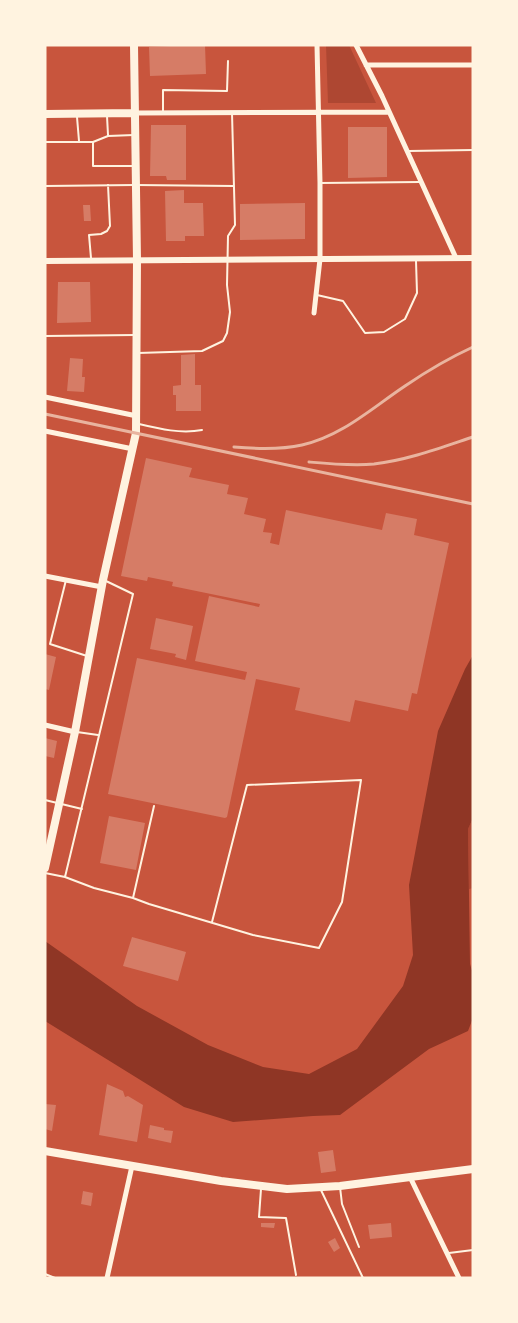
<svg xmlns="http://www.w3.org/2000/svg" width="518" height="1323" viewBox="0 0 518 1323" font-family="Georgia,serif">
  <rect width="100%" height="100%" fill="#c8553d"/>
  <path fill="#ae4732" d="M326,45H349L376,103H328Z
    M473,818V888L469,889L468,829Z"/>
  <path fill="#8f3625" d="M473,655V818L468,829L470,964L473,974V1018L468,1031L429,1049L340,1115L313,1116L233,1122L184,1107L45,1021V941L137,1006L208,1045L263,1067L309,1074L357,1049L403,986L413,955L409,885L438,731L465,669Z"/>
  <path fill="#d67c66" d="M191,45H205L206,74L150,76L149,47Z
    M151,125H186V180H167L166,176H150Z
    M348,127H387V177L348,178Z
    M184,190V203H203L204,236H185V241H166L165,191Z
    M305,203V239L240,240V204Z
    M83,205H90L91,221H84Z
    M58,282H90L91,322L57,323Z
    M195,354V385H201V411H176V395H173V386L181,385V355Z
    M70,358L83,359L82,377H85L84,392L67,391Z
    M146,458L192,468L189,477L229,485L227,494L248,498L244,514L266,519L263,532L272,533L270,543L279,545L286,510L382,530L386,513L417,519L414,535L449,543L417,694L412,693L408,711L355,700L350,722L295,710L300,688L256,679L227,817L225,818L108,794L137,658L245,680L247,672L195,661L209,596L259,607L260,604L172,586L173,582L148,577L147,581L121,576Z
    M156,618L193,626L186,660L175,657L176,654L150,649Z
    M45,654L56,657L49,690L45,689Z
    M45,738L57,741L54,758L45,756Z
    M109,816L145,823L136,870L100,863Z
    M132,937L186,952L178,981L123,966Z
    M107,1084L123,1091L125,1097L128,1096L143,1105L137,1142L99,1135Z
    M45,1104L56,1105L52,1131L45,1129Z
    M150,1125L164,1128V1130L173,1131L171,1143L148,1138Z
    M333,1150L336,1171L321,1173L318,1152Z
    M83,1191L93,1193L91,1206L81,1204Z
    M261,1223H275L274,1228L261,1227Z
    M391,1223L392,1237L370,1239L368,1225Z
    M335,1238L340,1248L334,1252L328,1242Z"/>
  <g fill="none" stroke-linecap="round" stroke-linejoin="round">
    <path stroke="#fff3e0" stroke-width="2" d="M163,113V90L227,91L228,61
      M107,116L108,135
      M77,117L79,141
      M45,142H93L108,136L134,135
      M93,142V166H134
      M409,151L473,150
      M320,183L420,182
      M45,186L135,185L234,186
      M91,258L89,235L101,234L107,231L110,226L108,185
      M317,295L343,301L365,333L384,332L405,319L417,293L416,261
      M45,336L135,335
      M138,353L202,351L223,341L227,333L230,312L227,285L228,236L235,225L232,113
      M139,424C160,429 181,434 202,430
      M66,580L50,644L87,656
      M77,732L98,735
      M45,800L82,809
      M45,873L65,877L133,594L106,581
      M65,877L94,888L133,898L149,904L253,935L319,948L342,902L361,780L247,785L212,922
      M133,898L154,806
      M340,1187L342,1204L359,1247
      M320,1188L363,1278
      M261,1189L259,1217L286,1218L296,1275
      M449,1253L473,1250
      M45,1274L55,1278"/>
    <path stroke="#fff3e0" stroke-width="5" d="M356,45L382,96L456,258
      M366,65H473
      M135,113L388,112
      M314,313L320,259V183L317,45
      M45,397L137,416
      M45,431L133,449
      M45,576L102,587
      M45,725L75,732
      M410,1177L459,1278
      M107,1278L132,1166"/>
    <path stroke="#fff3e0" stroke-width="6" d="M45,261L473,258"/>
    <path stroke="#fff3e0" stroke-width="8" d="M45,114L135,113
      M45,868L75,732L103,580L136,433L137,260L134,45"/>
    <path stroke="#fff3e0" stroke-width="8" d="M45,1151L221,1181L287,1189L340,1186L473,1169"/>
    <path stroke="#e9b49f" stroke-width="3" d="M45,414L473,504
      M234,447C257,449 280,450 302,445C342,436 372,408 405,386C427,371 449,358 473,347
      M309,462C331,464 352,466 374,464C408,460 440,448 473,437"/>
  </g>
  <rect width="518" height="1323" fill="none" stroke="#fff3e0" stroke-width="93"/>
</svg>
